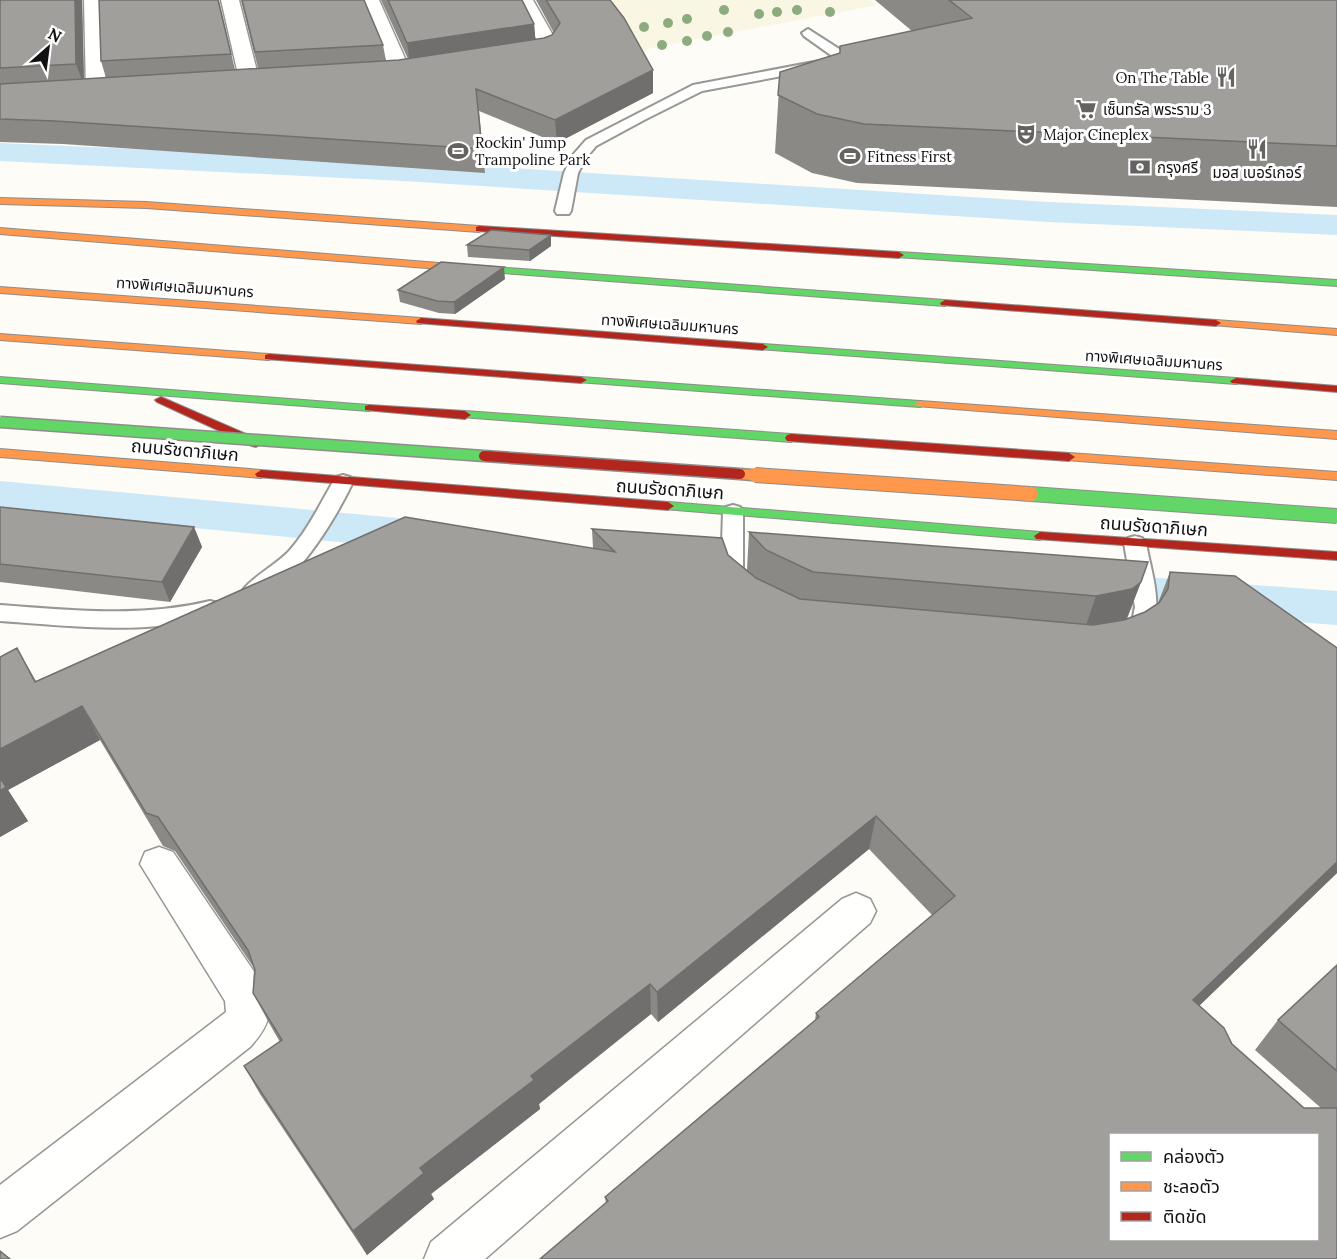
<svg xmlns="http://www.w3.org/2000/svg" width="1337" height="1259" viewBox="0 0 1337 1259" font-family="Lora,'Noto Sans Thai',serif">
  <rect width="100%" height="100%" fill="#fdfcf7"/>
  <path fill="#f9f7e4" d="M603,0H870L877,5L651,48L644,52Z"/>
  <g fill="none" stroke-linecap="round" stroke-linejoin="round">
    <path fill="#cde8f7" fill-rule="evenodd" d="M0,143L403,161L1048,202L1337,215V235L1048,222L403,181L0,161Z
      M0,481L441,522L457,526L463,537L457,548L441,552L0,509Z
      M1090,573L1337,591V625L1090,607L1074,602L1067,590L1074,578Z"/>
    <g stroke="#979795" stroke-width="4">
      <path id="lane" d="M808,29L847,54L849,57L846,64L702,91L646,119L596,146L586,158L578,173L571,211L569,214H557L555,211L564,173L572,156L586,140L693,85L835,58L804,36L802,33Z
        M343,475L350,477L353,482C339,512 286,607 246,595L243,590C250,579 277,564 289,551C309,529 320,503 336,477Z
        M733,505L740,507L743,512V573L751,586L748,591L740,594L732,591L721,574L723,512L726,507Z
        M1135,536L1142,538L1146,543C1151,573 1167,613 1145,638C1138,645 1133,646 1124,643L1121,637L1132,622L1135,607L1124,543L1128,538Z
        M210,601L218,603L221,609L218,615C146,636 73,626 0,621V605C71,610 140,618 210,601Z"/>
    </g>
    <g stroke="#979795" stroke-width="3">
      <path id="street" d="M84,0H102L106,92L103,96H89L86,92Z
        M221,0H239L260,83L257,87H243L240,83Z
        M361,0H379L412,74L409,78H395L392,74Z
        M515,0H533L559,46L552,56L518,63L508,57L511,53L540,46Z
        M159,847L173,852L261,982C274,1011 271,1024 250,1047L17,1231L0,1238V1185L226,1012L225,1001L140,864L145,852Z
        M856,893L870,899L876,911L870,923L485,1259H424L431,1242L842,899Z"/>
    </g>
    <g stroke="#8e8d8b" stroke-width="2">
      <path id="fast" d="M899,252L1337,280V286L896,257V253Z
        M452,264L945,300L950,303L945,306L448,269L447,267Z
        M763,344L1236,378L1242,381L1236,384L759,349L758,347Z
        M0,377L369,405L375,408L369,411L0,383Z
        M581,377L920,401L926,404L920,407L577,382V378Z
        M465,411L791,434L797,438L791,442L461,417L459,415Z
        M668,502L1040,532L1046,536L1040,540L664,509L662,506Z"/>
    </g>
    <g stroke="#8e8d8b" stroke-width="2">
      <path id="slow" d="M0,198L146,202L479,226L484,229L479,232L146,208L0,204Z
        M0,228L452,264L457,267L452,270L0,234Z
        M0,287L421,318L426,321L421,324L0,293Z
        M1216,320L1337,329V335L1212,325V321Z
        M0,334L269,354L274,357L269,360L0,340Z
        M920,401L1337,431V439L916,406L914,404Z
        M0,449L261,470L267,474L261,478L0,457Z
        M1069,453L1337,472V480L1065,460L1063,457L1065,454Z"/>
    </g>
    <g stroke="#8e8d8b" stroke-width="2">
      <path id="jam" d="M479,226L899,252L904,255L899,258L476,231V227Z
        M945,300L1216,320L1221,323L1216,326L941,305L940,303Z
        M421,318L763,344L768,347L763,350L417,323L416,321Z
        M269,354L581,377L587,380L581,383L265,359V355Z
        M1236,378L1337,386V392L1232,383L1230,381Z
        M161,397L260,440L262,443L256,447L252,446L157,402L155,400Z
        M369,405L465,411L471,415L465,419L365,410V406Z
        M791,434L1069,453L1075,457L1069,461L787,441L785,438L787,435Z
        M261,470L668,502L674,506L668,510L257,477L255,474Z
        M1040,532L1337,552V560L1036,539L1034,536Z"/>
    </g>
    <use href="#lane" fill="#fffffe" fill-rule="evenodd"/>
    <use href="#street" fill="#fffffe" fill-rule="evenodd"/>
    <use href="#fast" fill="#63d668" fill-rule="evenodd"/>
    <use href="#slow" fill="#ff974d" fill-rule="evenodd"/>
    <use href="#jam" fill="#b3261e" fill-rule="evenodd"/>
    <g stroke="#8e8d8b" stroke-width="13" stroke-linecap="butt">
      <path id="fast-bridge-far1" d="M0,422L484,456"/>
    </g>
    <g stroke="#8e8d8b" stroke-width="16" stroke-linecap="butt">
      <path id="fast-bridge" d="M1031,494L1337,516"/>
    </g>
    <g stroke="#8e8d8b" stroke-width="13" stroke-linecap="butt">
      <path id="slow-bridge-far1" d="M740,474L777,477"/>
    </g>
    <g stroke="#8e8d8b" stroke-width="16" stroke-linecap="butt">
      <path id="slow-bridge" d="M755,475L1031,494"/>
    </g>
    <g stroke="#8e8d8b" stroke-width="13" stroke-linecap="butt">
      <path id="jam-bridge" d="M484,456L740,474"/>
    </g>
    <use href="#fast-bridge-far1" stroke="#63d668" stroke-width="10"/>
    <use href="#fast-bridge" stroke="#63d668" stroke-width="14"/>
    <use href="#slow-bridge-far1" stroke="#ff974d" stroke-width="10"/>
    <use href="#slow-bridge" stroke="#ff974d" stroke-width="14"/>
    <use href="#jam-bridge" stroke="#b3261e" stroke-width="10"/>
  </g>
  <g fill="#8cac80">
    <circle cx="724" cy="10" r="5"/>
    <circle cx="797" cy="10" r="5"/>
    <circle cx="777" cy="12" r="5"/>
    <circle cx="830" cy="12" r="5"/>
    <circle cx="759" cy="14" r="5"/>
    <circle cx="687" cy="19" r="5"/>
    <circle cx="668" cy="23" r="5"/>
    <circle cx="644" cy="27" r="5"/>
    <circle cx="728" cy="32" r="5"/>
    <circle cx="707" cy="36" r="5"/>
    <circle cx="687" cy="41" r="5"/>
    <circle cx="662" cy="45" r="5"/>
  </g>
  <path fill="#8a8986" d="M0,0H82L84,79L106,78L101,61L99,0H219L235,70L258,68L241,0L383,45L386,61L408,59L381,0H522L534,24L535,40L544,38L552,35L554,33L536,0H610L653,70V93L557,143L479,111L485,173L63,144L0,142Z
    M875,0H1337V207L857,183L812,173L775,153L780,72L912,31Z
    M551,235V246L530,261L468,257L467,245Z
    M505,279L455,314L439,313L400,302L398,290Z
    M0,507L194,527L202,547L170,602L0,582Z
    M592,529L728,555L747,570L749,532L1141,582L1127,619L1145,612L1158,603L1170,572L1337,873L1199,1006L1232,1044L1304,1108H1321L1255,1050L1278,1020L1337,965V1259L606,1203L605,1197L815,1021L816,1013L932,915L869,849L658,1022L651,1014L592,1060L539,1104L540,1109L431,1194L434,1199L367,1255L260,1094L244,1066L280,1042L269,1023L253,993L254,968L175,851L163,846L100,740L8,790L28,821L0,837V657L17,648L36,681L593,548Z"/>
  <path fill="#716f6d" d="M75,0H82L84,86L76,64Z
    M534,24L536,45L410,65L407,43Z
    M653,70V93L557,143L555,120Z
    M551,235V246L530,261L529,250Z
    M504,267L505,279L455,314L454,302Z
    M194,527L202,547L170,602L162,582Z
    M1141,582L1124,625L1081,640L1096,596Z
    M82,706L100,740L8,790L28,821L0,837V749Z
    M876,816L869,849L658,1022L657,992Z
    M1337,862V873L1174,1030L1193,1000Z
    M650,984L651,1014L539,1104L540,1109L431,1194L434,1199L367,1255L353,1231L420,1168L531,1076Z"/>
  <path fill="#a19f9c" stroke="#716f6d" stroke-width="1.5" fill-rule="evenodd" d="M0,0H75L76,64L0,68Z
    M99,0H218L231,54L101,61Z
    M242,0H364L383,45L255,52Z
    M388,0H522L534,24L407,43Z
    M546,0H610L624,18L653,70L555,120L476,89L482,149L55,121L0,119V84L399,60L544,38L552,35L560,23Z
    M949,0H1337V146L864,124L817,114L778,95L780,72L840,53V46L972,18Z
    M491,230L551,235L529,250L467,245Z
    M441,262L504,267L454,302L437,301L398,290Z
    M0,507L194,527L162,582L0,564Z
    M405,517L615,552L592,529L722,538L728,555L756,578L800,599L1093,625L1124,620L1145,612L1159,603L1168,589L1170,572L1235,576L1337,648V862L1193,1000L1224,1028L1232,1044L1304,1108H1337V1259H540L608,1201L605,1197L819,1017L816,1013L955,896L876,816L657,992L650,984L589,1031L531,1076L534,1080L420,1168L424,1173L353,1231L244,1066L282,1040L253,993L255,970L248,950L158,817L146,813L82,706L0,749V657L17,648L35,682ZM1110,1134H1317V1239H1110Z
    M749,532L1148,562L1141,582L1132,589L1096,596L813,572L766,550Z
    M0,778L6,787L0,791Z
    M1337,965V1071L1278,1020Z
    M0,1251L10,1259H0Z"/>
  <defs>
    <g id="restaurant-bare" transform="scale(1.62)"><path d="M-5-6h1v4h1v-4h1v4h1v-4h1v5L-1.5 .5V6h-2V.5L-5-1ZM5-6V6H3V1.5H1.5Q1.5-4 5-6Z" fill="#646362" stroke="#fff" stroke-width="2.5" paint-order="stroke"/></g>
    <g id="supermarket-bare" transform="scale(1.62)"><path d="M-6-5.5h2.5l.6 2H6L4.5 2H-2.5L-4.4-4H-6ZM-1.5 3.2a1.3 1.3 0 1 0 .1 0ZM3 3.2a1.3 1.3 0 1 0 .1 0Z" fill="#646362" stroke="#fff" stroke-width="2.5" paint-order="stroke"/></g>
    <g id="theatre-bare" transform="scale(1.62)"><path d="M-5-5.5Q0-4 5-5.5V0Q5 5 0 6Q-5 5-5 0ZM-3.3-2.5H-1v1.5H-3.3ZM1-2.5H3.3v1.5H1ZM-2.8 1Q0 5.5 2.8 1Z" fill="#646362" stroke="#fff" stroke-width="2.5" paint-order="stroke"/></g>
    <g id="stadium-bare" transform="scale(1.62)"><path d="M0-5a6.5 5 0 1 0 0 10a6.5 5 0 1 0 0-10ZM-3.5-1.8h7v3.6h-7Z" fill="#646362" stroke="#fff" stroke-width="2.5" paint-order="stroke"/></g>
    <g id="bank-bare" transform="scale(1.62)"><path d="M-6-4H6V4H-6ZM0-2.3a2.3 2.3 0 1 0 0 4.6a2.3 2.3 0 1 0 0-4.6Z" fill="#646362" stroke="#fff" stroke-width="2.5" paint-order="stroke"/></g>
  </defs>
  <g fill-rule="evenodd">
    <use href="#restaurant-bare" x="1226" y="77"/>
    <use href="#supermarket-bare" x="1086" y="109"/>
    <use href="#theatre-bare" x="1026" y="134"/>
    <use href="#restaurant-bare" x="1257" y="149"/>
    <use href="#stadium-bare" x="458" y="151"/>
    <use href="#stadium-bare" x="850" y="156"/>
    <use href="#bank-bare" x="1140" y="167"/>
  </g>
  <g text-anchor="middle" dominant-baseline="central" stroke-width="6" stroke-linejoin="round" paint-order="stroke">
    <g font-size="15" fill="#111" stroke="#fff" text-anchor="start">
      <text x="1209" y="77" text-anchor="end">On The Table</text>
      <text x="1103" y="109">เซ็นทรัล พระราม 3</text>
      <text x="1043" y="134">Major Cineplex</text>
      <text x="475" y="142">Rockin' Jump<tspan x="475" dy="17">Trampoline Park</tspan></text>
      <text x="867" y="156">Fitness First</text>
      <text x="1157" y="167">กรุงศรี</text>
      <text x="1257" y="172" text-anchor="middle">มอส เบอร์เกอร์</text>
    </g>
    <g font-size="15" fill="#111" stroke="#fff">
      <text transform="translate(185 287) rotate(4)">ทางพิเศษเฉลิมมหานคร</text>
      <text transform="translate(670 324) rotate(4)">ทางพิเศษเฉลิมมหานคร</text>
      <text transform="translate(1154 360) rotate(4)">ทางพิเศษเฉลิมมหานคร</text>
    </g>
    <g font-size="18" fill="#111" stroke="#fff">
      <text transform="translate(185 450) rotate(5)">ถนนรัชดาภิเษก</text>
      <text transform="translate(670 489) rotate(4)">ถนนรัชดาภิเษก</text>
      <text transform="translate(1154 526) rotate(4)">ถนนรัชดาภิเษก</text>
    </g>
  </g>
  <rect x="1109" y="1133" width="210" height="108" fill="#ffffff" stroke="#a0a0a0" stroke-width="1.5"/>
  <rect x="1121" y="1152" width="30" height="9" fill="#63d668" stroke="#a0a0a0" stroke-width="1.5"/>
  <text x="1163" y="1163" font-size="18" fill="#111111">คล่องตัว</text>
  <rect x="1121" y="1182" width="30" height="9" fill="#ff974d" stroke="#a0a0a0" stroke-width="1.5"/>
  <text x="1163" y="1193" font-size="18" fill="#111111">ชะลอตัว</text>
  <rect x="1121" y="1212" width="30" height="9" fill="#b3261e" stroke="#a0a0a0" stroke-width="1.5"/>
  <text x="1163" y="1223" font-size="18" fill="#111111">ติดขัด</text>
  <g transform="translate(48 48) rotate(28)" stroke="#ffffff" stroke-width="4.5" paint-order="stroke">
  <path d="M0-4.5L10 22L0 15L-10 22Z" fill="#111111"/>
  <text y="-9" font-size="16" font-weight="bold" text-anchor="middle" fill="#111111">N</text>
  </g>
</svg>
